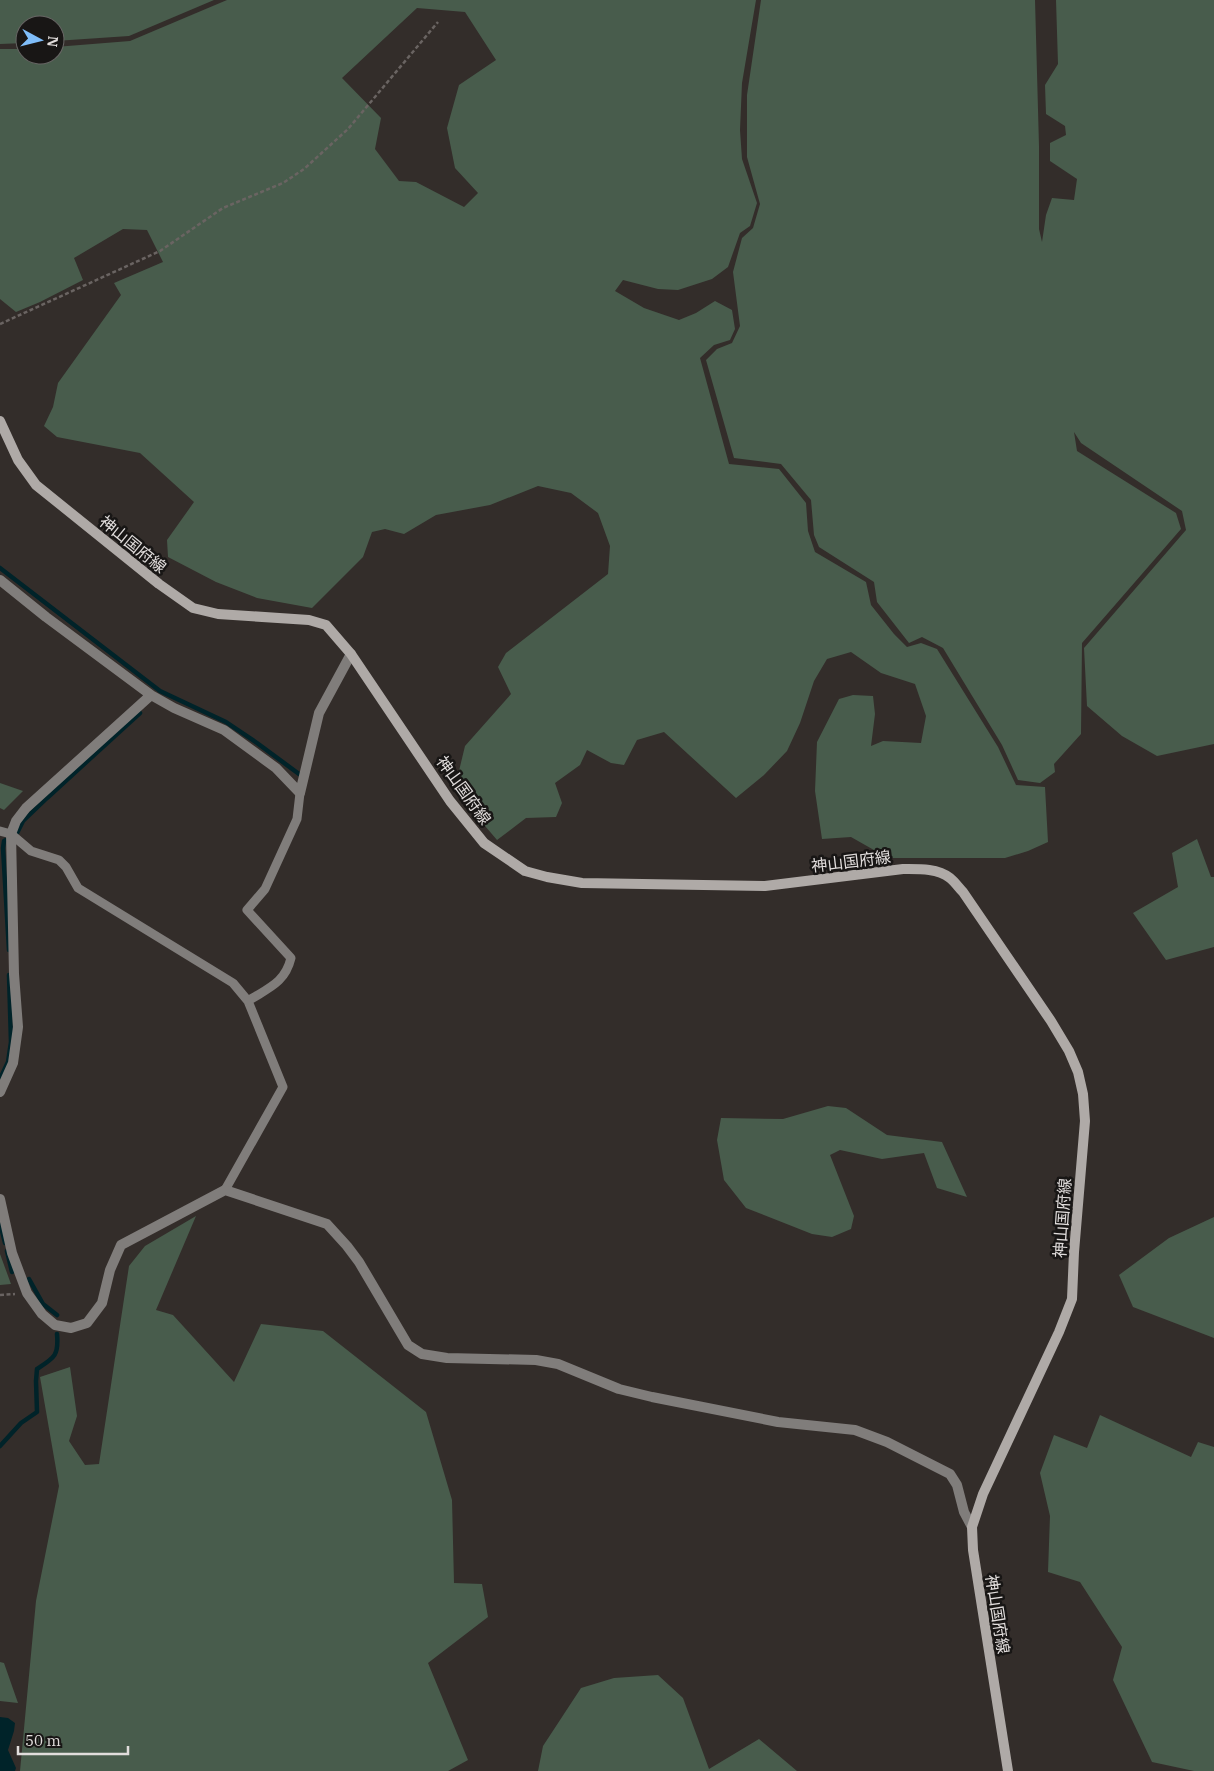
<svg xmlns="http://www.w3.org/2000/svg" width="1214" height="1771" viewBox="0 0 1214 1771" font-family="'IBM Plex Serif','Noto Sans JP',serif">
  <rect width="100%" height="100%" fill="#332d2a"/>
  <path fill="#485c4c" fill-rule="evenodd" d="M0,0H214L129,36L55,41V25H25V43L0,44Z
    M227,0H756L742,83L740,130L742,159L757,203L750,226L740,233L728,267L712,279L678,290L658,289L623,280L615,291L644,308L679,320L696,313L715,301L732,310L735,329L730,340L714,345L700,358L729,464L779,469L806,503L808,531L815,552L866,582L871,605L894,634L907,647L921,643L937,649L998,747L1016,785L1045,787L1048,842L1028,851L1005,858H888L851,837L822,839L815,791L817,742L839,699L853,695L873,696L875,714L871,746L883,741L921,743L926,716L915,684L881,673L851,652L827,659L814,681L800,723L787,751L764,775L736,798L664,732L637,740L624,765L611,763L587,750L580,765L555,783L562,803L556,817L526,818L497,840L462,799L458,775L465,746L511,694L498,667L506,653L608,574L610,546L598,513L571,493L538,486L490,505L436,515L404,534L385,529L372,532L363,557L312,608L257,598L216,582L168,557L167,540L194,502L140,453L57,437L44,426L53,407L58,383L121,295L114,283L163,262L147,230L123,229L74,258L83,280L40,302L16,312L0,299V49H25V55H55V47L130,41ZM417,8L465,12L496,60L459,85L447,128L455,168L478,193L464,207L416,182L399,181L375,149L381,118L342,78Z
    M761,0H1035L1039,146V229L1042,242L1046,215L1052,198L1074,200L1077,179L1050,161V143L1066,135L1065,126L1046,114L1045,85L1058,64L1056,0H1214V744L1157,756L1122,736L1087,706L1084,648L1186,530L1182,511L1081,443L1074,432L1077,451L1176,513L1181,529L1082,643L1081,734L1054,764L1055,772L1040,783L1018,780L1002,745L943,648L922,637L909,643L877,602L874,582L819,547L814,535L811,500L781,464L734,458L706,360L717,349L732,343L740,326L733,272L742,238L753,228L760,204L747,157V95Z
    M0,783L23,791L4,810L0,808Z
    M1197,839L1211,877H1214V947L1166,960L1133,913L1178,887L1172,853Z
    M828,1106L846,1108L887,1135L942,1142L967,1197L937,1188L924,1153L882,1159L840,1150L830,1155L854,1216L851,1229L832,1237L812,1234L746,1208L724,1180L717,1140L721,1118L783,1119Z
    M196,1216L156,1310L173,1315L234,1382L261,1324L323,1331L426,1412L452,1500L454,1583L482,1584L488,1617L428,1663L468,1760L448,1771H20L36,1601L59,1486L40,1377L70,1367L77,1416L69,1441L85,1465L99,1464L129,1266L145,1246Z
    M1214,1217V1338L1133,1307L1119,1275L1169,1238Z
    M0,1254L11,1284L0,1285Z
    M1100,1415L1191,1457L1198,1442L1214,1447V1771H1194L1152,1762L1113,1680L1122,1647L1080,1582L1048,1572L1050,1516L1040,1473L1054,1435L1087,1448Z
    M0,1662L4,1663L18,1703L0,1701Z
    M658,1675L683,1698L709,1769L759,1739L797,1771H538L543,1746L581,1688L614,1678Z"/>
  <path fill="#002329" d="M0,1717L8,1718L15,1723L14,1731L8,1750L16,1768L15,1771H0Z"/>
  <g fill="none" stroke-linecap="round" stroke-linejoin="round">
    <path stroke="#002329" stroke-width="4.5" d="M0,568L160,691L226,722L257,743L299,774
      M17,833L23,821L47,798L140,713
      M6,840L4,841L3,848L9,950
      M0,1079L8,1062L11,1042L9,975
      M0,1223L5,1243
      M7,1251L12,1272
      M29,1279L43,1304L57,1315
      M0,1446L21,1423L37,1412L36,1381L37,1369C54,1358 59,1356 57,1334"/>
    <path stroke="#6a6462" stroke-width="2.5" stroke-dasharray="4 2.5" stroke-linecap="butt" d="M0,324L160,251L223,208L283,183L304,169L348,129L438,22
      M0,1295L15,1294"/>
    <path stroke="#807d7b" stroke-width="9" d="M0,831L11,834L31,851L59,860L66,867L78,888L233,983L248,1001L283,1087L225,1190
      M248,1001C268,988 285,983 291,958L247,910L265,889L297,819L300,793"/>
    <path stroke="#807d7b" stroke-width="10" d="M0,580L46,617L151,695L174,708L224,730L276,768L300,793
      M300,793L319,713L351,654
      M0,1092L13,1063L18,1027L14,974L11,834L16,821L26,808L151,695
      M0,1199L12,1253L27,1293L42,1314L55,1325L71,1328L87,1323L102,1303L110,1270L121,1245L225,1190L327,1224L347,1246L359,1262L408,1345L422,1354L447,1358L536,1360L558,1364L619,1389L652,1397L778,1422L855,1430L887,1442L950,1474L957,1485L964,1512L972,1527"/>
    <path stroke="#afaaa7" stroke-width="10" d="M0,421L18,460L36,485L159,584L193,608L218,614L309,620L326,625L351,654L450,801L484,843L525,871L547,877L582,883L765,886L903,869C918,869 937,868 950,878C955,882 959,888 963,892L1051,1021L1069,1051L1078,1072L1083,1094L1085,1121L1074,1252L1072,1299L1059,1332L983,1494L972,1527L973,1550L1008,1771"/>
  </g>
  <g text-anchor="middle" dominant-baseline="central" stroke-width="5" stroke-linejoin="round" paint-order="stroke">
    <g font-size="16" fill="#e1dddc" stroke="#181615">
      <text transform="translate(133 544) rotate(39)">神山国府線</text>
      <text transform="translate(464 790) rotate(54)">神山国府線</text>
      <text transform="translate(851 861) rotate(-7)">神山国府線</text>
      <text transform="translate(1062 1218) rotate(-86)">神山国府線</text>
      <text transform="translate(998 1614) rotate(81)">神山国府線</text>
    </g>
  </g>
  <g transform="translate(40 40) rotate(97)"><circle r="24" fill="#181615" stroke="#686665"/>
  <path d="M0-4L9 19L0 12L-9 19Z" fill="#7fbdf9"/>
  <text y="-8" font-size="14" font-weight="bold" text-anchor="middle" fill="#e1dddc">N</text>
  </g>
  <path d="M18 1746v8h110v-8" fill="none" stroke="#e1dddc" stroke-width="2.5"/>
  <text x="25" y="1746" font-size="15" fill="#e1dddc" stroke="#181615" stroke-width="4" paint-order="stroke">50 m</text>
</svg>
